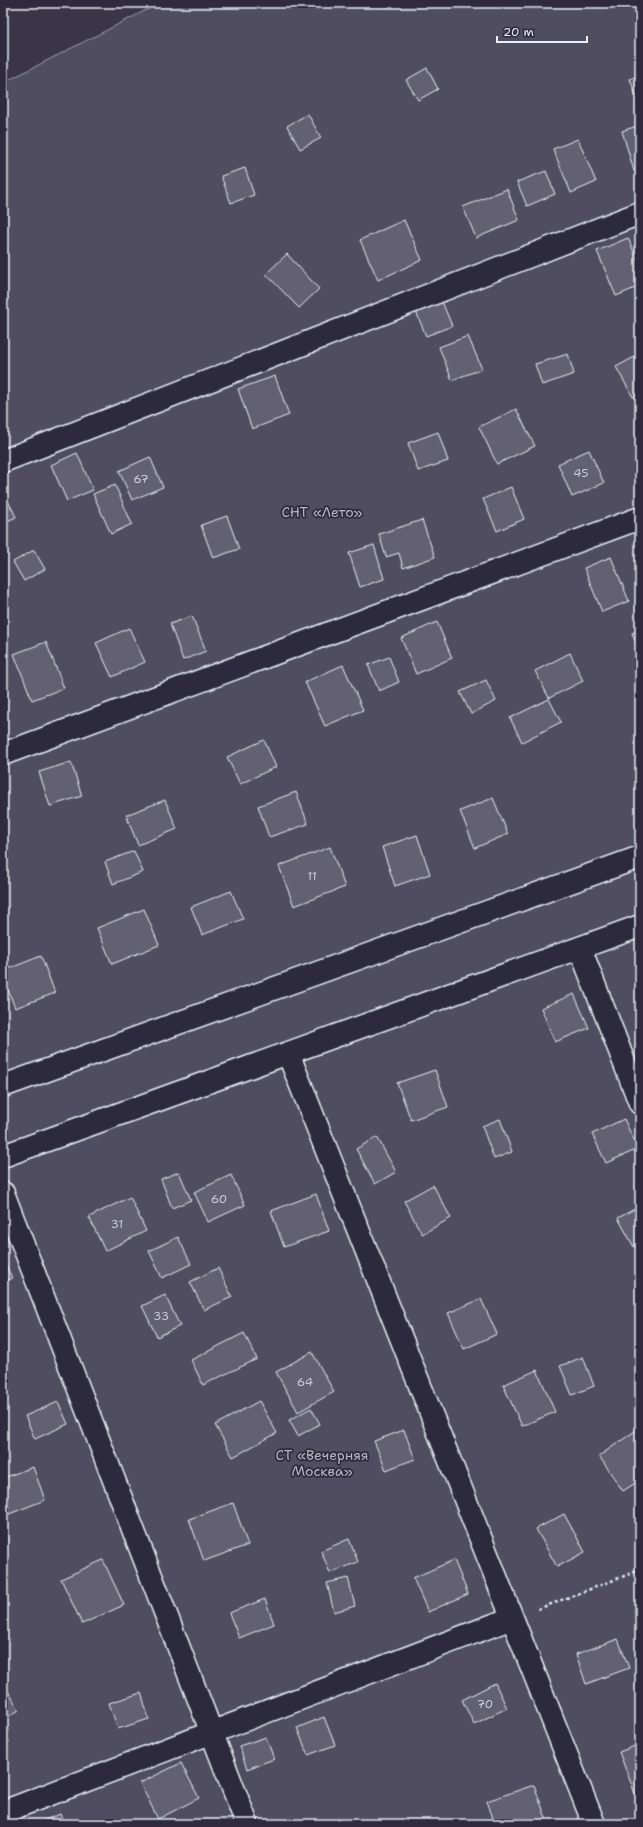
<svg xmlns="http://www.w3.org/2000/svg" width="643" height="1827" viewBox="0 0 643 1827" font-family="'Shantell Sans',sans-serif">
  <rect width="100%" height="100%" fill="#3a3648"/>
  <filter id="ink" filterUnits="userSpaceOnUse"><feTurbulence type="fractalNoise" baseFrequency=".025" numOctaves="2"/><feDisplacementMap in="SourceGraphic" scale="8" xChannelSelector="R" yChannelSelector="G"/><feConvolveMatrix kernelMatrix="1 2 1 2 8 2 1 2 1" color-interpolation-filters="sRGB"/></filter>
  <g filter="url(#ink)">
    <path fill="#504e5f" stroke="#9ca0ac" d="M160,3H640V1824H3V83Z"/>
    <path fill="#636171" stroke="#e8f1f8" d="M427,68L438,89L418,100L406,80Z
      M640,75V106L630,79Z
      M308,114L321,138L300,149L287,126Z
      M640,125V169L634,171L622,131Z
      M578,139L596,182L571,193L553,149Z
      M245,168L254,195L231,203L221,176Z
      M546,171L555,194L527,206L517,182Z
      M507,189L519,220L476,238L463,207Z
      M404,220L422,260L378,280L360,240Z
      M628,238L640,266V286L616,296L597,251Z
      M287,254L319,289L299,308L266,274Z
      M441,299L452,326L426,336L415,309Z
      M468,336L482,369L452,380L439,347Z
      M568,354L574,374L542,385L535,364Z
      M640,354V394L633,397L616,367Z
      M275,376L289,415L252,429L238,389Z
      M516,409L535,446L497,464L479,427Z
      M438,432L448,461L418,471L408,443Z
      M589,450L604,483L572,497L558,464Z
      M77,453L93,490L67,501L51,465Z
      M150,457L163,487L132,500L119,471Z
      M115,485L132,524L111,534L93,494Z
      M511,487L524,519L497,531L483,499Z
      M3,491L16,517L3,523Z
      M227,516L239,549L213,558L201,525Z
      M422,520L435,557L403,568L399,553L386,557L379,534Z
      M374,545L384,579L360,587L349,553Z
      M34,550L45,569L24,581L13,562Z
      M611,557L629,601L602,612L584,568Z
      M192,616L206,651L183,660L170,624Z
      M437,622L452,658L416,674L401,638Z
      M129,628L145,662L112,677L96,643Z
      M640,630V653L632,633Z
      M46,642L64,688L32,700L14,654Z
      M570,653L583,681L549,698L535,671Z
      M389,657L399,682L379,691L368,665Z
      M343,665L363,710L325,726L305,682Z
      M486,680L496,701L471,714L460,692Z
      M549,699L561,722L522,742L510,718Z
      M264,740L276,767L240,784L227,757Z
      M71,762L82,796L50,806L39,772Z
      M296,792L308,824L269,837L258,806Z
      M493,798L508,834L475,848L460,811Z
      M165,800L177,829L138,845L126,815Z
      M417,835L430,874L395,886L382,847Z
      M330,847L345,887L294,906L279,866Z
      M134,851L143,872L113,884L105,862Z
      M231,891L243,919L202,935L191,907Z
      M144,909L159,945L112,964L97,928Z
      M41,956L55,993L15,1008L3,977V971Z
      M574,994L589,1028L555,1042L541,1008Z
      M435,1070L448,1107L411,1120L397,1083Z
      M500,1119L512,1152L494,1159L482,1126Z
      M624,1119L638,1149L606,1163L592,1134Z
      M377,1137L396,1172L375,1184L356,1149Z
      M179,1172L191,1200L172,1208L161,1179Z
      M231,1175L245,1205L208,1222L194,1192Z
      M433,1185L451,1218L422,1234L404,1201Z
      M316,1194L329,1231L284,1247L271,1211Z
      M130,1197L146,1231L105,1251L89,1217Z
      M640,1206V1244L634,1247L618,1218Z
      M178,1237L191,1264L162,1278L149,1251Z
      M3,1259L12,1278L3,1282Z
      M218,1268L232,1297L204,1310L190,1282Z
      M165,1295L180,1326L157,1337L142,1306Z
      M481,1299L497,1334L464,1349L448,1313Z
      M244,1333L257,1359L203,1385L191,1360Z
      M312,1352L334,1392L298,1412L276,1372Z
      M583,1357L594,1386L572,1395L560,1366Z
      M537,1370L555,1412L522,1426L503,1385Z
      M259,1401L277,1433L233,1457L215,1425Z
      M58,1402L68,1424L35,1439L25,1416Z
      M311,1408L320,1424L298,1436L289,1420Z
      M638,1429L640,1432V1480L623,1491L599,1456Z
      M404,1430L415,1459L386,1470L374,1441Z
      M33,1467L45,1500L4,1516L3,1478Z
      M233,1503L248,1545L204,1561L189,1519Z
      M564,1514L585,1552L557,1567L536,1529Z
      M3,1530L7,1540L3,1541Z
      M349,1539L358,1562L330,1573L321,1551Z
      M103,1560L124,1605L82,1624L61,1579Z
      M454,1560L468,1594L428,1612L413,1578Z
      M348,1578L355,1606L334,1612L327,1583Z
      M265,1599L274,1624L239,1638L229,1613Z
      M618,1639L629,1668L586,1684L576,1654Z
      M495,1683L507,1708L474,1724L462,1700Z
      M5,1686L19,1710L3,1720V1687Z
      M141,1693L149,1719L118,1729L109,1703Z
      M324,1717L335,1745L308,1755L297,1728Z
      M266,1737L274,1759L247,1769L239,1746Z
      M640,1744V1794L636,1796L619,1752Z
      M181,1763L199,1798L158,1819L140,1783Z
      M534,1785L546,1818L529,1824H495L487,1801Z
      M60,1814L64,1824H35Z"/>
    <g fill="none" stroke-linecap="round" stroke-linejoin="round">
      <g stroke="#e8f1f8" stroke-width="25">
        <path id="minor" d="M3,461L640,213
          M3,754L640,518
          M580,948L640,1103
          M288,1053L594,1824
          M3,1086L640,857
          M3,1156L640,926
          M3,1193L247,1824
          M3,1812L512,1618"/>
      </g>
      <path stroke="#e8f1f8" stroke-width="2.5" stroke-dasharray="3 3" stroke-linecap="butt" d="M538,1609L640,1570"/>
      <use href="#minor" stroke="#2f2a3d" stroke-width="22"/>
    </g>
  </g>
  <g text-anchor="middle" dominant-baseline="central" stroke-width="3.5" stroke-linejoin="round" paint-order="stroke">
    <g font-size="12" fill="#c7cdd6">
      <text x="581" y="473">45</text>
      <text x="141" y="479">67</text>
      <text x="312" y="876">11</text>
      <text x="219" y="1199">60</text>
      <text x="117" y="1224">31</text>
      <text x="161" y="1316">33</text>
      <text x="305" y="1382">64</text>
      <text x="485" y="1704">70</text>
    </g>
    <g font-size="14" fill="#b3b8c2" stroke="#2f2a3d">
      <text x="322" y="512">СНТ «Лето»</text>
      <text x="322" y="1455">СТ «Вечерняя<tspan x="322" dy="16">Москва»</tspan></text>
    </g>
  </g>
  <rect width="643" height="1827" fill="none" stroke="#2f2a3d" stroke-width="16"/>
  <rect x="8" y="8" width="627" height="1811" fill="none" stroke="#e8f1f8" stroke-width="1.5" filter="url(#ink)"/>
  <path d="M497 36v6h90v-6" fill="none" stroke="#e8f1f8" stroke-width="2"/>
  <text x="503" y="36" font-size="12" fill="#e8f1f8" stroke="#2f2a3d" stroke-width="3" paint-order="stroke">20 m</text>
</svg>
